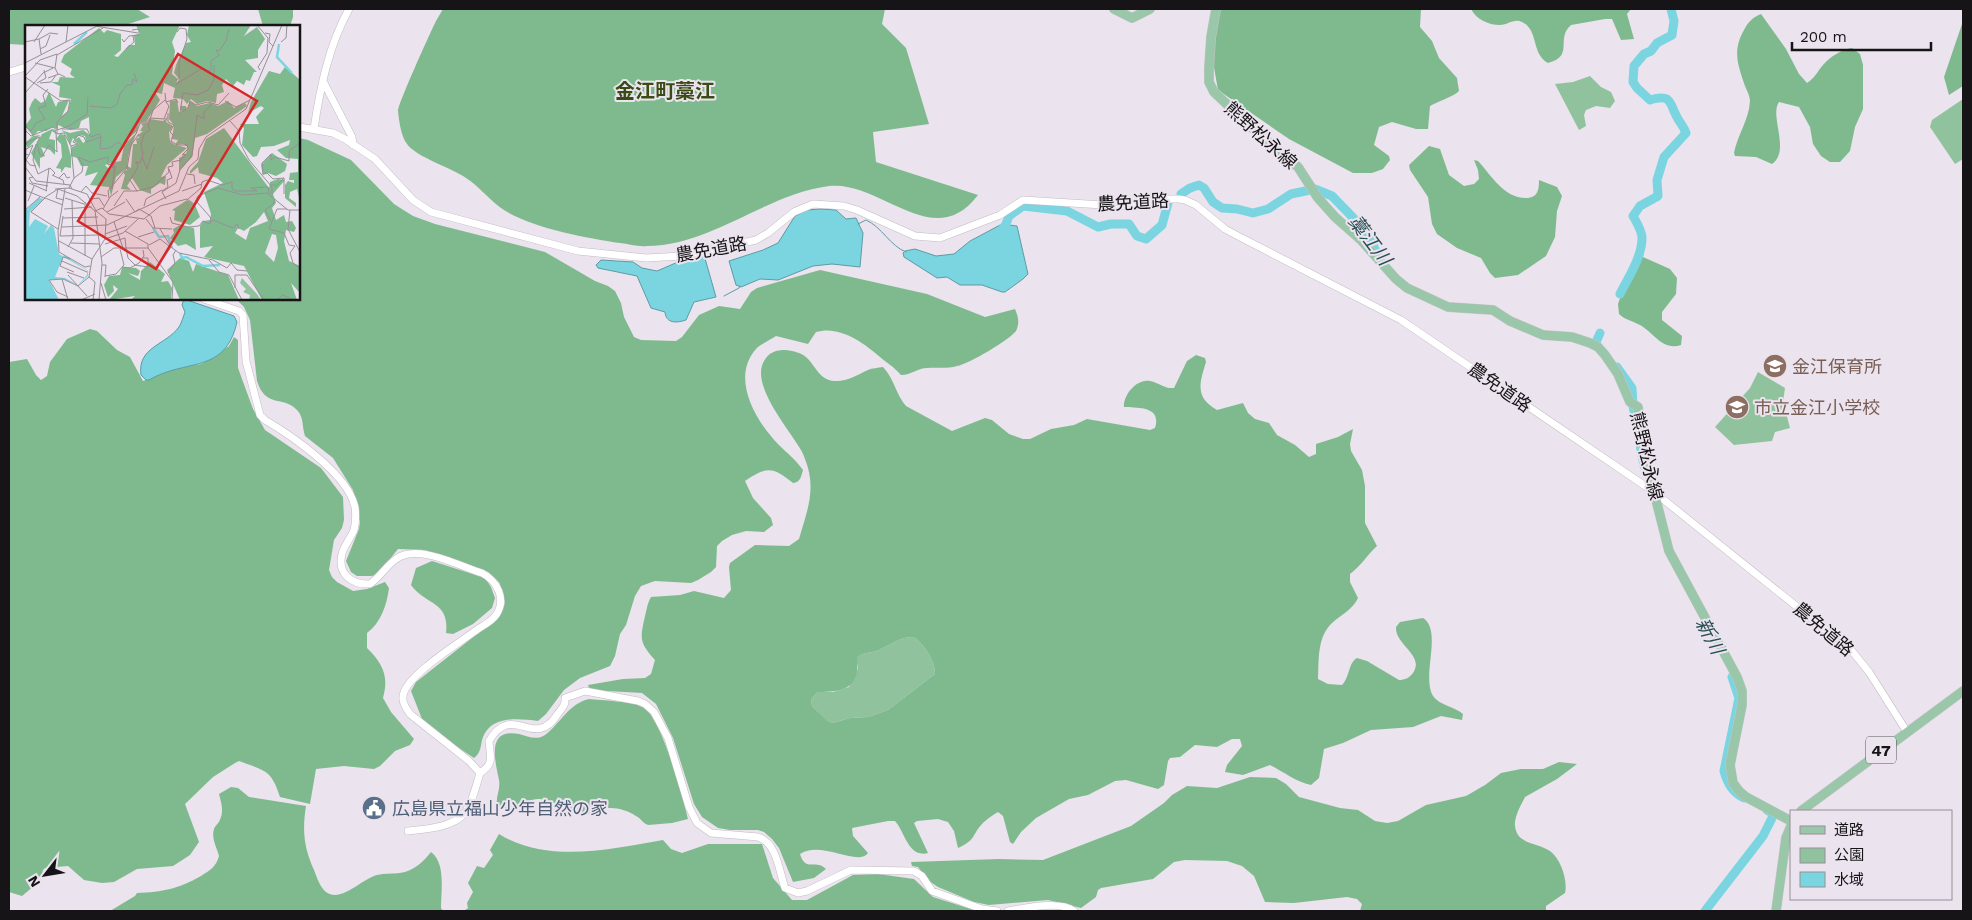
<svg xmlns="http://www.w3.org/2000/svg" width="1972" height="920" viewBox="0 0 1972 920" font-family="'Work Sans','Noto Sans JP',sans-serif">
  <rect width="100%" height="100%" fill="#ebe3ed"/>
  <path fill="#90c39d" d="M1590,76L1601,87L1611,92L1615,101L1610,108L1596,106L1586,110L1584,115L1586,126L1579,130L1555,84L1573,82Z
    M1963,99V159L1955,164L1930,127L1932,120Z
    M1758,372L1785,388L1783,402L1790,428L1775,432L1772,441L1734,445L1715,427L1750,388Z
    M913,637C923,642 936,662 935,674L888,710L868,717L850,718L833,723L826,721L812,706L811,699L818,692H833L849,687L858,668L856,657C863,652 872,653 879,650C890,645 900,637 913,637Z"/>
  <path fill="#7fba8f" fill-rule="evenodd" d="M9,9H137L150,17L122,26H26V45L9,44Z
    M258,9H293V17L290,26H263Z
    M443,9H885L882,24L906,48L929,124L873,132L876,162L978,195C934,254 881,180 829,186C766,194 713,245 647,246C638,247 629,244 620,243C587,238 532,228 504,210C490,201 480,187 466,178C452,168 416,157 407,144C401,136 399,121 398,111C398,104 430,33 436,21Z
    M1220,9H1421L1420,27L1432,41L1439,58L1457,78L1459,91C1453,97 1438,101 1430,106L1428,129H1416L1392,122L1379,127L1374,145L1389,156L1390,160L1383,169L1372,173H1353L1289,139L1218,90L1212,56Z
    M1471,9H1631L1627,14L1634,39L1621,40L1612,19H1605L1571,25C1555,39 1575,56 1548,63C1531,54 1539,30 1522,22C1514,18 1508,25 1500,25C1488,25 1476,19 1471,9Z
    M1761,14L1786,49L1799,74L1807,83C1815,78 1817,72 1823,65C1830,57 1842,49 1852,48L1860,54L1863,65V109L1855,127L1850,151L1840,162H1830L1821,156L1813,144L1810,127L1799,107L1779,102C1769,116 1791,151 1772,164L1756,157L1735,156L1734,153C1737,136 1749,120 1750,101C1750,96 1747,91 1745,86C1738,65 1732,51 1744,30C1748,22 1753,17 1761,14Z
    M1963,21V86L1949,95L1944,77Z
    M299,138L308,140L351,160L394,204L413,216L435,224L545,252L595,281L608,286L615,291L621,303L624,317L634,337L641,340L676,341L682,337L699,315L719,306L740,309L751,292L757,288L820,270L927,294L985,317L1015,309C1018,316 1020,323 1016,331C1009,340 969,364 957,366C947,369 937,367 927,368C918,368 911,375 901,375C894,367 887,363 880,357C863,342 839,325 816,332L808,344L776,336C770,340 761,344 756,349C730,378 756,422 779,445C787,453 796,460 803,470C801,476 801,482 793,483C773,467 767,466 745,481L753,498L771,518L773,525L764,532L746,531L732,535L722,541L717,546L716,567L711,572L698,580L691,583L655,581L641,586L635,596L626,625L620,634L615,656L610,666L580,678L564,690L546,714L538,721C519,719 492,715 483,737C480,745 482,752 474,758L456,746L422,719L411,691L416,682L500,616L505,603L503,592L499,582L488,572L425,550L398,549L377,575L371,576H357L351,572L346,561L359,529L360,522L353,490L333,458L305,436C302,427 304,417 297,410C283,395 266,409 257,381L250,320L244,307L236,299H299Z
    M1429,146L1440,149L1449,175L1464,186L1474,184L1479,179L1478,170L1474,160L1478,161C1492,176 1504,199 1528,198C1538,197 1539,189 1539,180L1557,187L1562,196L1557,211L1555,237L1546,256L1518,275L1495,278L1490,273L1481,258L1457,248L1437,234L1432,224L1428,197L1410,170L1409,165Z
    M1641,237L1646,238L1643,257L1670,269L1677,278L1676,294L1662,312V320L1682,336L1681,345C1662,351 1653,332 1640,325C1633,321 1625,320 1619,314L1618,304Z
    M90,329L97,331L117,350L130,357L143,381L177,368L201,364L229,346L234,337L238,340V368L253,409L265,430L321,468L343,497L344,520L342,528L334,540L329,570L332,577L337,582L353,591L367,589L385,582L389,588C387,604 381,623 367,633V648C383,664 389,676 383,698L391,712L414,739L410,745L395,751L380,766L374,769L344,766L316,769L310,804L280,797C271,769 265,771 239,761L235,763L213,777L185,804L199,842L190,855L173,866L137,869L114,882L102,883L84,880L68,866L45,868L43,870L40,881L22,896L9,892V362L27,359L36,375L41,380L47,376L50,362L67,339Z
    M786,350C794,351 803,353 808,359C816,367 820,380 834,381C847,382 857,375 868,370C872,368 878,368 883,367C894,378 896,395 906,406L952,431L985,418L992,420L1009,434L1023,439H1030L1051,429L1074,425L1087,419L1150,430L1155,428C1162,406 1138,408 1124,407C1123,395 1137,378 1150,381C1160,383 1164,389 1174,388L1187,361L1196,355L1205,358L1206,362C1200,382 1194,397 1217,410L1243,403L1248,413L1255,419L1269,423L1277,435L1295,445L1309,457L1316,454V444L1338,437L1353,429L1350,444L1351,451L1362,470L1365,486V523L1377,546C1367,555 1361,566 1350,574V582L1358,598C1353,609 1341,615 1332,623C1317,637 1319,660 1318,679L1328,684L1342,685C1350,677 1348,663 1357,658L1367,661L1399,680C1405,680 1409,678 1413,673C1425,655 1395,645 1396,627L1400,622L1423,618C1443,631 1421,676 1433,696C1439,705 1455,707 1463,714L1462,720L1441,716L1413,727L1371,730L1343,743L1324,749L1319,778L1311,785C1296,782 1284,772 1270,765L1243,775L1225,772L1227,765L1242,746L1240,739H1232L1217,747L1195,745L1180,757L1170,758L1168,761L1164,785L1158,789L1126,780L1115,781L1088,795L1069,799L1036,818L1021,832L1013,844L1010,842L1003,816L998,812C993,815 988,818 984,822C972,833 977,840 958,848L954,831L948,822L938,819L917,821L914,823L928,853C908,858 905,832 895,821H888L852,828L853,836L868,853C858,867 821,840 800,854C806,873 815,858 826,869L814,878L793,882L779,848L772,839L764,832L758,830H730L718,828L702,817L694,804L673,738L656,704L642,693L590,690L588,685L623,679L645,678L651,674L655,660C639,642 640,639 645,616C647,609 647,604 651,597L680,595L694,591L724,598L731,590L729,567L730,563L755,545L789,546L799,539C806,514 815,494 808,468C806,462 804,455 801,450C789,429 750,385 764,361C769,352 776,350 786,350ZM913,637C923,642 936,662 935,674L888,710L868,717L850,718L833,723L827,721L812,706L811,699L818,692C845,692 860,688 857,657C863,652 872,653 879,650C890,645 900,637 913,637Z
    M432,561L485,578L491,587L495,598L492,608L473,624L453,634L446,633C450,601 425,605 411,585L416,568Z
    M589,699C600,700 634,702 642,706C661,715 683,797 688,819L672,823L648,825C642,823 641,818 636,816C629,811 619,808 611,808C601,807 592,816 581,815C567,814 553,798 538,799C523,800 513,812 498,809C494,798 501,791 499,780C495,760 486,728 519,734C528,736 536,741 545,735C561,723 568,704 589,699Z
    M1559,762L1577,764L1557,779L1525,797C1521,805 1514,817 1515,826C1517,845 1537,842 1550,851C1561,859 1568,881 1565,893L1546,906V911H1360L1362,904L1357,899L1347,897L1294,903L1265,902L1254,876L1242,866L1227,861L1185,860L1174,862L1153,879L1101,888L1098,890L1096,897L1081,908L1048,900L989,905L974,902L938,887L929,881L918,867L912,866L911,862L999,859L1043,860L1131,826L1164,803L1172,795L1187,786L1217,788L1250,777L1276,778L1286,784L1299,797L1340,808L1358,810L1375,821L1387,823L1398,821L1426,805L1466,796L1485,785L1501,773L1521,769H1543Z
    M231,787L238,788L249,797L306,806C302,831 304,848 314,870C318,880 322,895 335,895C350,894 363,879 377,875C385,873 393,874 400,873C414,871 423,862 431,852C446,863 441,891 441,908L443,911H110L135,896L137,893C163,892 178,889 201,876C210,870 216,867 219,856C217,848 211,838 214,829C214,828 218,823 219,822C224,812 222,805 219,794Z
    M499,834C548,864 610,849 663,840L671,849L682,853L708,844H762L773,878L792,900H807L853,875L878,874L914,879L933,897L977,911H464L468,908L467,903L473,892L468,883L477,866L484,868L493,855L490,850Z"/>
  <path fill="#7bd5e0" stroke="#5d9ba4" d="M821,209L836,210L846,219L856,218L863,233L860,267L832,264L813,266L778,280L760,279L741,287L736,285L729,261L763,250L778,243L795,216L807,210Z
    M1002,224L1017,226L1028,274L1023,279L1005,292H1002L982,285H960L947,277L937,278L904,257L903,253L905,251L915,249L936,256L954,254L970,241Z
    M704,255L716,297L694,302L686,320C677,323 666,324 665,312L651,308L637,276L598,268L596,265L601,260L633,262L642,268L657,271L685,259Z
    M184,299L234,316L237,322C225,375 186,358 149,380H146L141,375C137,347 166,345 179,327C182,322 183,317 185,312L182,305Z"/>
  <g fill="none" stroke-linecap="round" stroke-linejoin="round">
    <path stroke="#5d9ba4" stroke-width="1" d="M858,224L866,220C882,227 890,246 906,252
      M724,296L739,288L740,286"/>
    <path stroke="#7bd5e0" stroke-width="9" d="M1181,194L1190,188L1199,185L1204,188L1213,202L1222,208L1237,209L1253,213L1268,209L1291,194L1315,189L1332,196L1366,231L1379,257
      M999,234L1006,224L1009,216L1023,206L1067,211L1098,227L1111,224H1129L1137,236L1146,239L1162,225L1168,203
      M1620,294C1628,278 1642,257 1642,238C1642,231 1637,223 1633,216L1640,206L1658,196L1657,180L1664,157L1686,133C1684,127 1681,124 1678,119C1669,104 1673,93 1650,100L1637,88L1633,82L1634,66L1644,54L1651,51L1657,43L1672,35L1674,21L1671,9
      M1596,342L1600,333
      M1617,367L1632,388L1633,406L1644,466
      M1732,677L1739,698L1724,771C1727,783 1733,793 1744,798
      M1705,911L1763,836L1774,814L1767,810"/>
    <g stroke="#c3bcc4" stroke-width="8">
      <path id="minor" d="M9,72L26,67
        M323,81L352,137L353,145
        M299,127L333,133L345,139L375,159L413,200L431,212L578,251L646,258L682,256L756,240L768,233L794,212L813,204L844,206L857,210L915,236L940,238L1000,215L1023,200L1119,206L1171,199H1179L1185,200L1196,205L1225,229L1238,236L1401,320L1654,492L1852,651L1869,672L1907,732
        M314,129C320,88 329,45 349,9
        M204,299L239,311L243,315L246,361L260,415L265,420C292,436 348,474 355,507C356,514 356,522 354,530C351,538 344,545 342,554C337,574 352,585 370,584C380,577 386,566 396,559C417,543 459,566 482,573C497,581 507,599 496,615C492,621 484,625 478,629C462,641 403,677 403,697C402,704 407,709 410,714L469,761L480,773C476,786 472,804 464,814C451,828 425,829 408,831
        M480,773C495,763 490,757 489,741C512,701 534,751 557,715C561,709 566,706 565,698L585,691L638,701L645,704L654,712L668,738L689,807L697,823L711,833L758,837C777,843 779,871 785,888L798,893L807,891L851,870L914,871L922,876L932,891L982,909L997,911
        M1008,911C1025,908 1060,900 1074,911"/>
    </g>
    <g stroke="#c7c7c7" stroke-width="10">
      <path id="major" d="M1114,9L1132,18L1150,9
        M1216,9L1211,37L1209,68V82L1214,92L1252,128L1298,167L1318,198L1335,217L1361,240L1396,279L1407,288L1448,307L1493,310L1510,321L1543,335L1572,337L1590,343L1598,347L1605,355L1618,374L1630,402L1638,407L1649,472L1669,551L1737,677L1742,691V705L1730,765L1733,783L1739,791L1746,797L1791,821
        M1801,811L1963,691
        M1776,911L1786,838L1791,826"/>
    </g>
    <use href="#minor" stroke="#fff" stroke-width="7"/>
    <use href="#major" stroke="#9ac6a9" stroke-width="9"/>
  </g>
  <defs>
    <g id="school-disc" transform="scale(1.25)"><circle r="9.5" fill="#8d6e63" stroke="#ebe3ed"/><path d="M0-5L7-2L0 1L-7-2ZM-4 1L0 2.5L4 1V4Q0 6-4 4Z" fill="#fff"/></g>
    <g id="civic-disc" transform="scale(1.25)"><circle r="9.5" fill="#5c6f8a" stroke="#ebe3ed"/><path d="M-.6-6.5H3V-4.5H.6V-3L4-1V1h2V6H-6V1h2V-1L-.6-3ZM-1.2 2.5V6h2.4V2.5Z" fill="#fff"/></g>
  </defs>
  <g fill-rule="evenodd">
    <use href="#school-disc" x="1775" y="366"/>
    <use href="#school-disc" x="1737" y="407"/>
    <use href="#civic-disc" x="374" y="808"/>
  </g>
  <g text-anchor="middle" dominant-baseline="central" stroke-width="4" stroke-linejoin="round" paint-order="stroke">
    <rect fill="#ebe3ed" stroke="#565257" stroke-width="1" x="1866" y="736.5" width="30" height="27" rx="4"/>
    <g font-size="16" font-weight="bold" fill="#161417">
      <text x="1881" y="750">47</text>
    </g>
    <g font-size="18" fill="#161417" stroke="#ebe3ed">
      <text transform="translate(1261 135) rotate(42)">熊野松永線</text>
      <text transform="translate(1133 202) rotate(-3)">農免道路</text>
      <text transform="translate(711 249) rotate(-10)">農免道路</text>
      <text transform="translate(1500 387) rotate(35)">農免道路</text>
      <text transform="translate(1647 456) rotate(77)">熊野松永線</text>
      <text transform="translate(1824 629) rotate(40)">農免道路</text>
    </g>
    <g font-size="18" fill="#785e54" stroke="#ebe3ed" text-anchor="start">
      <text x="1792" y="366">金江保育所</text>
      <text x="1754" y="407">市立金江小学校</text>
    </g>
    <g font-size="18" fill="#4e5e75" stroke="#ebe3ed" text-anchor="start">
      <text x="392" y="808">広島県立福山少年自然の家</text>
    </g>
    <g font-size="19" font-style="italic" fill="#254e53" stroke="#ebe3ed">
      <text transform="translate(1370 240) rotate(53)">藁江川</text>
      <text transform="translate(1710 636) rotate(62)">新川</text>
    </g>
    <g font-size="20" font-weight="bold" fill="#3b4b15" stroke="#ebe3ed">
      <text x="665" y="91">金江町藁江</text>
    </g>
  </g>
  <g transform="translate(25 25)">
    <rect width="275" height="275" fill="#ebe3ed"/>
    <path d="M217,253L232,269L236,275H224L225,270L218,267L221,264L215,258Z" fill="#90c39d"/>
    <path d="M111,0H155L147,17L150,26L147,49L153,54L151,59L155,55L149,48L151,40L161,18L166,17L162,10L164,0H226L219,11L232,2L240,14L233,25V33L220,35L232,47H229L225,56L221,55L219,60L212,56L208,61L201,54L197,60L199,67L192,69L191,78L182,76L172,79L166,74L162,79L158,74L148,73L150,63L139,58L137,69L130,67L135,75L121,97L114,98L112,106L104,113L97,120L89,137L80,140L85,145L90,137L96,136L99,121L111,109L104,128L102,141L106,143L108,119H112L111,114L115,112L112,111L118,106H115L118,101L116,99L122,98L125,94L138,96L143,91L141,97L148,101L144,107L145,116L150,120L153,115L147,114L149,100L144,94L145,76L152,75L154,87L157,88L155,81H161L162,85L165,76L172,81L185,78L193,81L203,76L209,83L220,78L222,81L182,109L170,113L167,132L154,146V133L161,129L163,122L158,119L151,120L162,123L142,140L136,152L141,151L140,160L135,158L126,164V169L115,165L107,153L102,161L106,165L96,164L100,150L98,147L102,145V143L91,152L86,171L84,162L65,160L73,147L60,151L63,141H56L52,133L46,131V143L40,142L36,148V144L31,143L37,132L36,119L31,114L35,109L40,110L46,131L47,122L54,119L49,116L54,112L58,118L61,116L60,111L54,110L50,115L48,113L45,120L41,109L36,105L45,108L58,105L65,110L64,92L56,96L54,103L45,105L33,100V104L27,102L21,106H13L8,111L15,110L3,123L0,118L8,111L0,101L6,93L4,84L7,77L10,73L16,78L20,76L24,67L31,82L33,77L44,75L37,91L43,86L46,74L34,72L35,61L26,57H33L35,52L50,53L45,49L47,44L36,37L39,30L74,3L79,8L82,5L96,9V25L89,31L93,32L104,20H110L109,10L115,9ZM260,42L274,54L275,50V176L272,164L265,167L264,173L271,178V182L260,173V160L263,156L269,158V155H264L265,148L273,147V134L261,133L252,125L264,120L265,115L249,121L236,122L232,131L228,132L217,120L219,103L215,99H234L231,92L239,83L236,81L223,88L226,77L244,46L255,49ZM199,103L244,163L245,157L253,154L260,155L248,169L251,178L247,183L251,195L259,190L261,197L267,196L271,203L269,207L261,205L259,216L264,236L275,241V268L266,258L272,275H237L219,241L179,232L188,221L175,223V201L178,196L185,195L186,189L179,167L198,158L192,153L174,148L173,142L165,149V146L173,137L181,114ZM239,187L243,196L225,203L221,215L210,208L213,203L219,206L231,197ZM247,209L251,210L253,223L249,237L240,228ZM27,104L31,105V109L27,106L24,114L30,115V130L25,125L16,122L20,131L15,133V144L6,128L17,109ZM247,128L262,139L260,146L251,151L243,148L238,150L236,140ZM162,175L170,180L175,192L165,200L149,195L150,186L147,185ZM155,200L169,203L171,225L161,219L153,221L145,213L149,208L148,204ZM155,233L164,236L168,247L171,239L203,250L214,275H155L142,245ZM125,237L140,249L136,257L143,256L147,263L146,275H106L110,271L84,275L93,264L88,260L89,266L83,272L79,260L84,251L95,250L97,242L111,243L115,246L113,251L103,248L115,255L116,246Z" fill="#7fba8f" fill-rule="evenodd"/>
    <path d="M14,173L19,174L5,187L4,202L10,194L23,201L19,209L26,200L29,203L34,229L63,246V251L53,260L38,254L24,255L34,275H0V186ZM39,230L62,245V250L53,260L40,253L30,252Z" fill="#7bd5e0" fill-rule="evenodd"/>
    <path fill="none" stroke="#7bd5e0" stroke-width="2.5" d="M49,19L62,7M254,19L252,32L267,48M128,203L134,212L143,211L147,223M155,228L157,233L161,232L178,241L195,240"/>
    <path fill="none" stroke="#969097" stroke-width="1" d="M232,0L243,13L242,28L233,42L235,45M70,1L113,8M152,7L155,3L161,4L162,14L154,38V56L151,59L176,44L186,46V36M240,8L245,9L244,17L248,21M14,14L25,8L33,9M97,14L99,17L104,11L114,10V4L107,5M0,17L14,14L16,29M9,17L20,0M41,17L43,0M256,17L261,13L262,0M15,24L21,21L25,10M101,24L109,17L108,11M32,30L78,3M186,36L194,30L191,25L194,26L201,16L204,4M0,38L74,0M10,38L30,43L33,49M0,51L15,35L32,29L30,43M0,52L36,76L45,75L43,86L32,97V109L39,108L46,121L49,153M23,53L34,49L40,52M12,58L21,53L19,45M15,58L26,57L31,50M0,68L18,48L28,43M140,68L141,77L151,74L153,78M200,76L211,82L225,75M64,81L86,83L92,79L95,69L102,60H107L108,54L112,57L109,48M155,88L158,68L172,70L183,65L189,55V40M155,88L163,83L165,76L171,80L183,77L193,80L204,68M126,93L139,94L144,81L141,77M205,96L214,106L215,118L224,135L247,162V170M0,101L6,106L11,98L20,94L13,83L21,81L18,70L23,64M37,104H62L66,112L74,109L76,112M0,105L6,111L28,102L32,105L44,101L62,89L63,72M76,112L75,124L85,123L93,117L98,121M0,118L15,112L12,118L15,130H18L24,120L32,127L31,107M11,119L8,135L13,149L25,143L30,148L28,150M46,121L53,119L48,117L53,110L59,112L61,117L76,112M0,125L8,120L4,130M0,129L4,130L1,135L5,140L11,141M53,132L65,137L83,132V140L89,138M117,132L122,144L129,122M0,142L11,156L45,160L47,164M238,148L237,138L246,129V135L250,132L264,136V126L275,118M162,149L169,150L170,159M237,149L242,148L248,154L259,153M27,150L38,155L39,159M8,152L4,153L7,158L23,161M34,153L39,148L42,153L45,152M259,153V169M4,158L22,166M246,159L251,161L259,153M44,163L49,153L57,147L58,140L53,132M30,164L44,163L62,169L71,186L81,194L80,214L67,234L64,252L53,261L38,254L24,255L32,267L43,272M33,164L31,173L39,175M40,164L33,206L34,227L60,242L65,241M87,164L90,141L87,143L98,121L111,109L115,98H121L125,93M0,165L19,173L33,164L52,171L70,186L77,238L74,275M21,166L24,143M112,166L128,162L144,147L143,142L148,141L147,137L156,135L161,129L157,130L163,124L162,120H152L146,116L148,110L145,107L149,100L143,97V88M112,166L105,155L113,142L111,137L115,138L118,130L116,119L119,109L125,105L123,101L128,85L140,75M137,166L143,162L142,155L147,153L144,144M157,166L177,159M56,167L61,161L67,168L82,171M40,173L59,179M84,173L83,166L102,143L106,120L114,109M66,174L74,173L79,181M101,174L110,187M141,174L137,167L151,158L155,145L167,131L172,90L179,94V87L188,78M163,174L176,163L177,157L182,155L197,160L207,157V164L211,166H232L226,163L243,162L244,169M3,176L9,161M60,177V231M172,177L186,193L185,197M89,181L99,166H112M119,181L121,174L137,165M39,184L67,182M78,184L85,172L93,166M262,184H252L244,204L259,208L264,220L270,221L265,228L268,238L275,243M0,185L15,172M265,185L263,204L275,227M70,186L77,183L84,189L119,194L135,181L162,174L169,179L173,171L193,163L218,170L242,168L263,185H275M82,187L100,177M110,187L114,184L126,191L130,203M145,192L147,198L163,202L174,201L178,196L184,199L188,195L208,203L212,199L214,204M38,193L73,192M121,194L128,203L147,204M246,196L240,185L248,179L250,174M89,197L98,223M37,202L82,200L154,166L164,142L173,134L174,124L181,112L221,84L257,0M33,204L6,187L20,173L38,180M135,204L146,222L154,228L188,235L202,243L206,238L212,245L222,246M80,209L102,201M35,211L38,191M35,211L73,210M113,212L129,207M80,214L98,208L113,194M34,216L67,234M46,218L74,219M80,219L100,213L101,223M124,220L135,214L144,221M43,222L48,213L47,175M101,223L103,233L110,240M123,223L148,257L147,275M76,232L89,223H123V219L100,206M45,234L38,232L35,241L49,247M184,235L194,247L204,250L217,275M37,236L62,247M135,238L146,222M77,240H81L80,252M110,240L123,242V233H117M97,242L105,243L114,238L119,231L118,225M42,247L59,253M143,248L150,238L148,230L151,225M43,250L62,271M80,251L91,249L99,240L95,224M64,252L70,257L68,275M37,254L43,275M76,258L81,275M210,263V250H222L239,275M56,275L70,269M251,275L258,270L268,275"/>
    <path fill="#d62828" fill-opacity="0.15" stroke="#d62828" stroke-width="2.5" d="M153,29L232,76L131,244L53,196Z"/>
    <rect width="275" height="275" fill="none" stroke="#161417" stroke-width="2.5"/>
  </g>
  <rect width="1972" height="920" fill="none" stroke="#161417" stroke-width="20"/>
  <rect x="1790" y="810" width="162" height="90" fill="#ebe3ed" stroke="#969097"/>
  <rect x="1800" y="826" width="25" height="8" fill="#9ac6a9" stroke="#969097"/>
  <text x="1834" y="835" font-size="15" fill="#161417">道路</text>
  <rect x="1800" y="848" width="25" height="15" fill="#90c39d" stroke="#969097"/>
  <text x="1834" y="860" font-size="15" fill="#161417">公園</text>
  <rect x="1800" y="872" width="25" height="15" fill="#7bd5e0" stroke="#969097"/>
  <text x="1834" y="885" font-size="15" fill="#161417">水域</text>
  <g transform="translate(45 875) rotate(239)" stroke="#ebe3ed" stroke-width="4" paint-order="stroke">
  <path d="M0-4L9 19L0 12L-9 19Z" fill="#161417"/>
  <text y="-8" font-size="14" font-weight="bold" text-anchor="middle" fill="#161417">N</text>
  </g>
  <path d="M1792 42v8h139v-8" fill="none" stroke="#161417" stroke-width="2.5"/>
  <text x="1800" y="42" font-size="15" fill="#161417" stroke="#ebe3ed" stroke-width="4" paint-order="stroke">200 m</text>
</svg>
